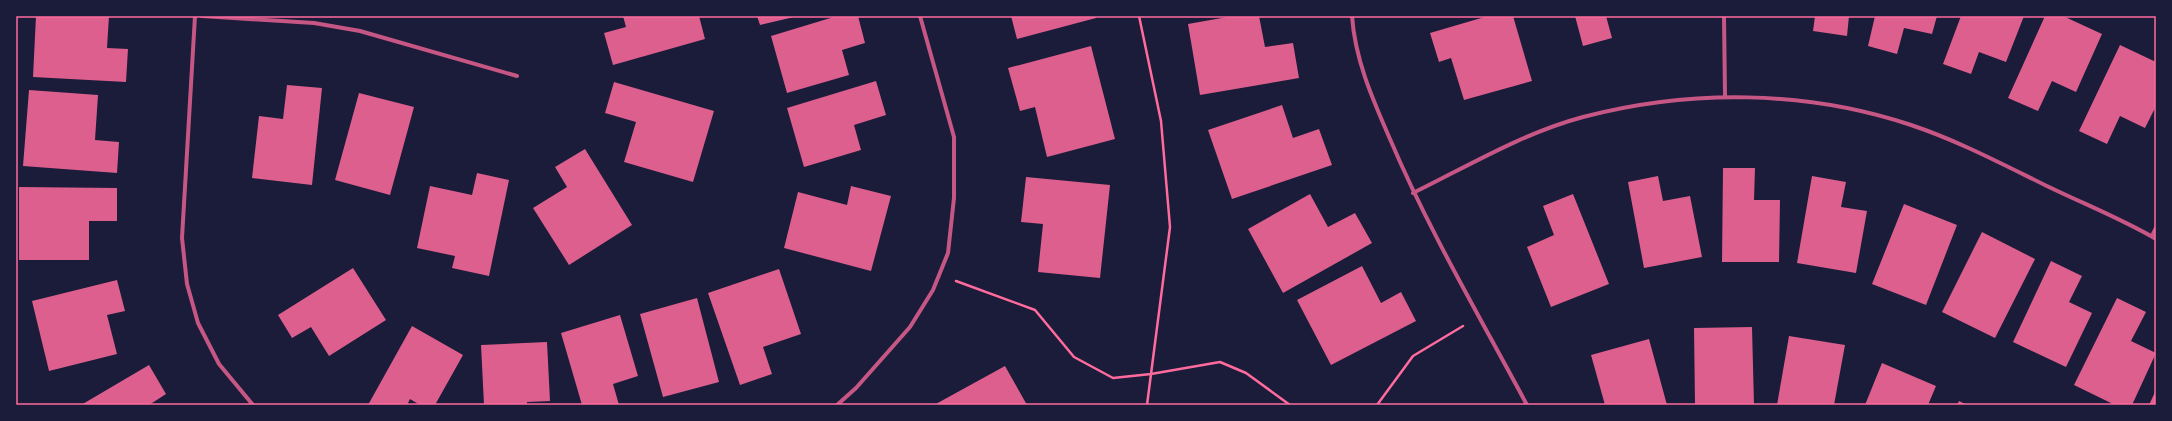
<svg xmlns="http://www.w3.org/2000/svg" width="2172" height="421" viewBox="0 0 2172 421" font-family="'Space Grotesk',sans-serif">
  <rect width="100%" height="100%" fill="#1b1b3a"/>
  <path fill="#dd5f8e" d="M36,16H109L107,48L128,49L126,82L33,77Z
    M623,16H699L705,39L613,65L604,33L626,27Z
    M757,16H794V17L760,25Z
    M837,16H858L865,43L842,50L849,75L787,93L771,36Z
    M1011,16H1096V18L1017,39Z
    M1233,16H1259L1265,47L1293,43L1299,78L1200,95L1188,24Z
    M1488,16H1513L1532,81L1464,100L1451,58L1439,62L1430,33Z
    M1575,16H1606L1612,38L1583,46Z
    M1815,16H1849L1847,36L1813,31Z
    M1875,16H1937L1932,34L1904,28L1897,54L1868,46Z
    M1961,16H2024L2006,62L1979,52L1971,74L1943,64Z
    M2045,16H2063L2102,34L2076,92L2052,81L2038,111L2008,98Z
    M2120,45L2156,62V106L2145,128L2120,116L2107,144L2079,131Z
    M1091,46L1115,139L1047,157L1035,107L1020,111L1008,68Z
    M876,81L886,115L854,125L861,150L804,167L787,108Z
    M614,82L714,111L693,182L624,162L636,122L605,113Z
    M287,85L322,88L312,185L252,178L259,116L283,119Z
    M29,90L98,95L95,140L119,142L117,173L23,166Z
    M359,93L414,107L390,195L335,180Z
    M1282,105L1293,138L1319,129L1332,165L1232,199L1208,130Z
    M585,149L632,225L569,265L533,208L567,187L555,167Z
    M1723,168H1755L1754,200H1780L1779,262H1722Z
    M477,173L509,180L489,276L452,268L455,256L417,248L430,186L472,195Z
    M1658,176L1663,201L1690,196L1702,257L1644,268L1628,182Z
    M1812,176L1846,182L1841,207L1867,211L1856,273L1797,263Z
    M1026,177L1110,185L1100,278L1038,272L1043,224L1021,222Z
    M851,186L891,196L871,271L784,248L798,192L847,205Z
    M19,187L117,188V221H89V260H19Z
    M1310,194L1328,227L1355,213L1372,243L1283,293L1248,229Z
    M1573,194L1609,284L1551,307L1527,247L1554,235L1543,206Z
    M1904,204L1957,225L1926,305L1872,284Z
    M1982,232L2035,259L1995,338L1942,312Z
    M2051,261L2082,276L2069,302L2092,313L2066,367L2013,342Z
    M1362,266L1381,303L1401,292L1416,321L1331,365L1297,300Z
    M353,268L386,320L329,356L311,327L292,338L278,315Z
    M779,269L801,334L763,347L772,374L740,385L708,293Z
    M117,280L125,311L107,315L117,354L49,371L32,301Z
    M697,298L719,382L663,397L640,314Z
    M2117,298L2146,312L2131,341L2156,353L2132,405H2115L2074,385Z
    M620,315L638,376L613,384L619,405H582L561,333Z
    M412,326L463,355L435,405H420L410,399L407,405H368Z
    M1752,327L1754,405H1695L1694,328Z
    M1789,336L1845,345L1834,405H1777Z
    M1649,339L1667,405H1605L1591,355Z
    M547,342L550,401L527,402V405H484L481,345Z
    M1882,363L1936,386L1928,405H1865Z
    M149,365L166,394L149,405H81Z
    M1005,366L1027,405H934Z
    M2156,390V405H2149Z
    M1959,401L1967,405H1957Z"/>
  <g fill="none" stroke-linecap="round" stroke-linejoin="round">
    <path stroke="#ff6b9d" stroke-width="2.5" d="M1139,16L1161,121L1170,227L1147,405
      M956,281L1035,310L1074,357L1113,378L1151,374L1220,362L1246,373L1290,405
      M1377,405L1413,356L1463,326"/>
    <path stroke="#c65784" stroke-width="4" d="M195,16L182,238L187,284L198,323L219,364L253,405
      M202,16L314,23L360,31L517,76
      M1352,16C1355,60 1373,100 1390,139C1429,231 1480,317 1527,405
      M1724,16L1725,96
      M1413,193C1468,166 1523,133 1583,117C1690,89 1806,90 1911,125C1959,141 2004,165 2049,187C2084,204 2122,219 2156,239
      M2152,236L2156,228
      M837,405L856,388L910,327L933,290L948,253L954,198V137L920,16"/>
  </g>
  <rect width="2172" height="421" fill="none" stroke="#1b1b3a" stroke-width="34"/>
  <rect x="17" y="17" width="2138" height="387" fill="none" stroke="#ff6b9d" stroke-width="1.5"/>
</svg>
